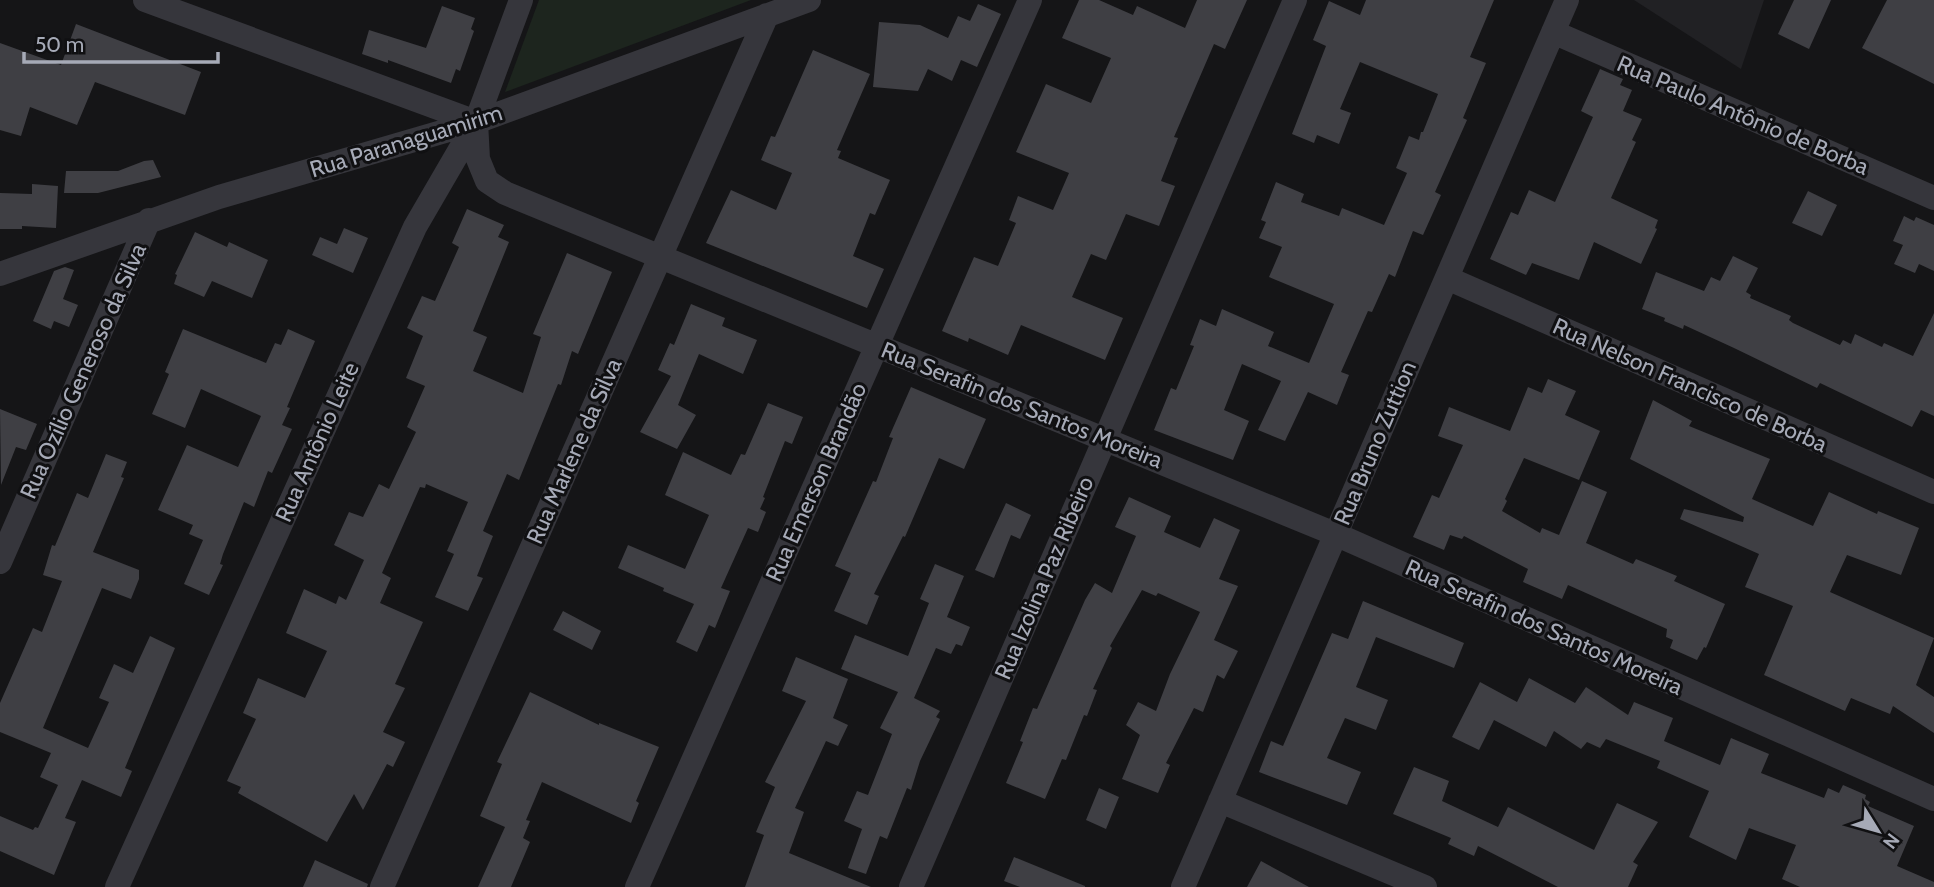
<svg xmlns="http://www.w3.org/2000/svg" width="1934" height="887" viewBox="0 0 1934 887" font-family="Cabin,sans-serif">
  <rect width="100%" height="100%" fill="#151517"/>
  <path fill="#212124" d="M1634,0H1764L1741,69Z"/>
  <path fill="#1d251e" d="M539,0H751L505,92Z"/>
  <path fill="#3f3f44" d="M1079,0H1099L1133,15L1137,6L1185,28L1197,0H1247L1225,49L1214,44L1174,137L1178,138L1161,181L1175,186L1159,226L1126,214L1106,260L1091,254L1072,297L1123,318L1105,360L1021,325L1008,355L969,338L968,342L942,331L974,257L998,266L1016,223L1009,220L1018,196L1053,210L1069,173L1016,152L1046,84L1091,103L1111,58L1062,38Z
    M1366,0H1494L1470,57L1486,63L1463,118L1467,120L1435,192L1441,195L1423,235L1413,231L1395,277L1389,274L1372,312L1368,311L1341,372L1349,375L1337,405L1308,392L1285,441L1258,430L1281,381L1242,364L1224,410L1249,421L1233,460L1154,430L1171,388L1176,390L1194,346L1190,345L1200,319L1216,326L1222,309L1274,332L1268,346L1309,363L1334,304L1269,277L1282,247L1259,238L1266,222L1261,220L1276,182L1304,194L1301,202L1339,216L1342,208L1384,225L1407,173L1396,168L1409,136L1419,140L1421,132H1423L1438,94L1360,62L1340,109L1351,113L1339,144L1317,135L1314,143L1292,134L1326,46L1313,40L1329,1L1360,15Z
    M1794,0H1831L1809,49L1778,34Z
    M1887,0H1934V84L1862,48Z
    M978,4L1001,14L977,67L961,60L952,81L928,69L918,91L873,87L879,22L920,25L948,38L958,16L970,21Z
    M442,6L475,18L471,29L474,31L460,71L456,69L451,83L388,60V63L362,54L369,30L426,48Z
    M76,24L201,72L185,115L95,82L77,125L30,107L21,136L0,130V43L61,65Z
    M813,50L870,74L837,150L841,151L838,158L890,180L875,215L870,213L853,256L884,269L867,308L706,243L731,190L776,210L792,173L761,160L771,136L775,137Z
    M1600,69L1623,79L1620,85L1632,90L1623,111L1642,119L1632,140L1636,142L1611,198L1658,220L1655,228L1657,229L1641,264L1594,242L1579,280L1532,263L1526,275L1490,259L1511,212L1518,215L1529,190L1555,202L1593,117L1581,111Z
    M153,160L161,177L98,193H64L66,171H118L144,161Z
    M32,184L58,186L56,228L22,226V229H0V193L32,194Z
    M1808,191L1837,205L1822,236L1792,223Z
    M467,209L504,225L498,237L509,242L473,331L487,337L473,371L523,393L541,337L533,334L567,253L612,272L578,354L572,351L561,385L558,384L519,480L507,474L483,531L493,536L477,576L483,578L468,611L435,597L454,554L447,551L468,502L426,484L425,488L420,487L382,573L391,578L380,603L423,622L395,684L405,688L383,732L405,742L393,767L387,764L363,810L354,794L327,842L238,793L241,787L227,781L256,719L243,713L258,678L305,698L327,651L286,633L304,589L336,604L339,596L346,600L364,560L334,545L349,512L363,517L379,484L389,489L416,432L407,427L425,386L406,378L423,336L407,328L422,296L435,301L459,247L452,243Z
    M1904,216L1914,221L1916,217L1934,225V271L1919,264L1915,273L1894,264L1903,245L1893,241Z
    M344,228L368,238L353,273L312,255L320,237L337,244Z
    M195,232L227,247L229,242L268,260L252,298L212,281L204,297L174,284L177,275L175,274Z
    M1733,256L1758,268L1746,292L1751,295L1750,298L1791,316L1789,320L1793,323L1840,345L1843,340L1851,344L1855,334L1882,347L1884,343L1913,356L1934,313V416L1921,410L1912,427L1820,383L1817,388L1734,348L1684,325L1683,329L1664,321L1665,318L1642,309L1656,272L1704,291L1711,277L1720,281Z
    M65,267L74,270L63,299L78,305L69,327L54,321L51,329L33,321L54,271Z
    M691,304L725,318L722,326L757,340L743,374L699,354L678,405L696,415L677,449L640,432L671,376L658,370L670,343L674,345Z
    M183,329L266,363L275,343L281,345L288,329L315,341L287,407L290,408L282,425L292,429L272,473L268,471L254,507L244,502L223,554L220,564L223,565L209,595L184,584L203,540L189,534L193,525L158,510L187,445L238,467L261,416L201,389L185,428L152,414L169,374L165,372Z
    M1548,379L1576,391L1565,415L1600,431L1579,480L1524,458L1505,499L1507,501L1502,511L1540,533L1542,528L1559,535L1582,481L1607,492L1586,543L1633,564L1636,559L1677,576L1674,581L1725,604L1706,648L1704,647L1697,660L1670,648L1673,640L1666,637L1667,629L1568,585L1562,599L1523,582L1528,569L1464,536L1462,539L1450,535L1444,550L1413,537L1432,495L1439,498L1463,445L1438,436L1449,407L1510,431L1528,387L1542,393Z
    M911,387L986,419L964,469L939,458L905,537L903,536L874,594L879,596L867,625L834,611L851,573L835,566L873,481L876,482L893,438L889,437Z
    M1653,400L1692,421L1689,426L1770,459L1752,499L1813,526L1829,492L1877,514L1878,511L1919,528L1901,575L1847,555L1830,592L1934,638L1916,685L1934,697V733L1893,706L1890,714L1851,698L1845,711L1764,675L1793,606L1745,587L1759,554L1680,519L1684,509L1743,522L1744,517L1630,459Z
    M768,403L803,417L792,444L785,441L763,497L765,498L760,509L766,512L758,532L748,528L721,588L730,591L715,628L709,625L697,652L676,642L694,604L663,591L664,588L618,568L628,545L685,569L709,515L665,495L683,452L731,475L741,454L745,455Z
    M0,409L37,424L26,450L16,447L1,485Z
    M106,454L127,462L121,477L124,478L93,552L139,570V579L131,599L102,588L43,728L88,748L109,702L99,698L114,664L133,673L150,636L175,648L125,768L132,771L121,797L82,780L65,818L76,822L54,875L0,851V816L33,830L35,827L38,828L58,785L40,777L51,753L0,732V703L33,628L42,632L62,581L43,575L52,545L55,546L77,493L88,498Z
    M1129,497L1171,516L1164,532L1200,548L1214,518L1240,530L1219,579L1238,586L1214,640L1238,651L1224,679L1217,675L1203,712L1194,708L1166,763L1170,765L1158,793L1122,779L1140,735L1126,725L1138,702L1156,711L1170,674L1200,612L1158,593L1156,596L1142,590L1110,646L1112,648L1093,689L1097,690L1087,716L1084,715L1066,760L1062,759L1045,799L1006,783L1023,742L1020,741L1033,708L1037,709L1085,600L1095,583L1112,593L1136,536L1115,527Z
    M1006,503L1031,515L1020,539L1011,535L994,578L975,570Z
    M935,564L964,576L947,617L970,627L962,646L956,644L951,654L936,648L914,698L940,711L936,717L940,719L920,761L911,790L907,788L887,839L880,836L866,874L848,868L862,829L844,821L857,791L868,795L892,734L880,728L898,692L841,669L855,635L908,656L929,603L920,599Z
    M1363,601L1464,643L1454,668L1376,637L1356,687L1388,700L1376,730L1345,718L1327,758L1361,772L1347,805L1259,772L1271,741L1283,746L1332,633L1348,639Z
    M563,611L601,631L592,650L553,630Z
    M796,657L848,679L833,718L848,725L838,746L826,741L815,765L795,808L804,812L789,853L871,887H745L764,835L756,832L775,787L765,782L806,701L782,691Z
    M1529,678L1575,703L1586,687L1628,715L1634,702L1673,718L1664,741L1720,765L1731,738L1769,754L1761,773L1824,798L1828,788L1839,793L1843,785L1866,795L1865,799L1870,802L1868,806L1914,826L1897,866L1934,882V887H1800L1782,879L1796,845L1749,828L1736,860L1689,837L1709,791L1657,768L1660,761L1606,739L1600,748L1587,742L1581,749L1554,731L1546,747L1494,720L1479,750L1452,737L1480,682L1517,702Z
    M530,692L599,725V723L659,747L636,801L639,803L631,823L542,782L526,820L530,821L523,838L530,842L511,887H478L505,827L480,816L502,764L497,762Z
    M1414,767L1449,781L1442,801L1498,827L1508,807L1594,850L1617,803L1658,822L1633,862L1638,865L1628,887H1558L1478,846L1474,856L1448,844L1451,838L1393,814Z
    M1099,788L1119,797L1106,829L1086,820Z
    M1014,857L1085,886V887H1020L1004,881Z
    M315,860L368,884L367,887H303Z
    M1261,861L1309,887H1247Z"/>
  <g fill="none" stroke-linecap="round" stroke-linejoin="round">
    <path stroke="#36363c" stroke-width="24" d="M145,0L476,122L478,159L487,181L505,193L1335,534L1934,799
      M1553,32L1934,198
      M0,274L219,197L476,122L809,0
      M1447,278L1934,492
      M0,562L149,220
      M1220,801L1425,887
      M117,887L415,227L476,122L521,0
      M382,887L767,15
      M637,887L1030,0
      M911,887L1295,0
      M1183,887L1567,0"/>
  </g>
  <g text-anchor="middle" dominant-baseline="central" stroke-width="6" stroke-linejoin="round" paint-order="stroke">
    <g font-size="23" fill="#a6aab7" stroke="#101012">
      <text transform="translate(1743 115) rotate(23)">Rua Paulo Antônio de Borba</text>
      <text transform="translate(406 141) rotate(-17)">Rua Paranaguamirim</text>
      <text transform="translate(83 371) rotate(-66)">Rua Ozílio Generoso da Silva</text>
      <text transform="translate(1690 385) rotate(24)">Rua Nelson Francisco de Borba</text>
      <text transform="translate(1022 405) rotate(22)">Rua Serafin dos Santos Moreira</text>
      <text transform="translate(317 442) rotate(-66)">Rua Antônio Leite</text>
      <text transform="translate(1375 443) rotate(-67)">Rua Bruno Zuttion</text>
      <text transform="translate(574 451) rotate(-66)">Rua Marlene da Silva</text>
      <text transform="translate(816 482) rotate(-66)">Rua Emerson Brandão</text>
      <text transform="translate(1044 578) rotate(-67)">Rua Izolina Paz Ribeiro</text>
      <text transform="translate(1544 627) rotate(24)">Rua Serafin dos Santos Moreira</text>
    </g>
  </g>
  <g transform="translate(1878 831) rotate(127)" stroke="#101012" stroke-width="5" paint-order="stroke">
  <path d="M0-5L12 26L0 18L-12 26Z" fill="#a6aab7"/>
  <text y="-10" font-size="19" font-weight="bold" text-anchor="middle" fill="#a6aab7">N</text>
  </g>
  <path d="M24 52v10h194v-10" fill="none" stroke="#a6aab7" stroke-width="3.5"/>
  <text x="35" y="52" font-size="21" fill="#a6aab7" stroke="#101012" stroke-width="5" paint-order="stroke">50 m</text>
</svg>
